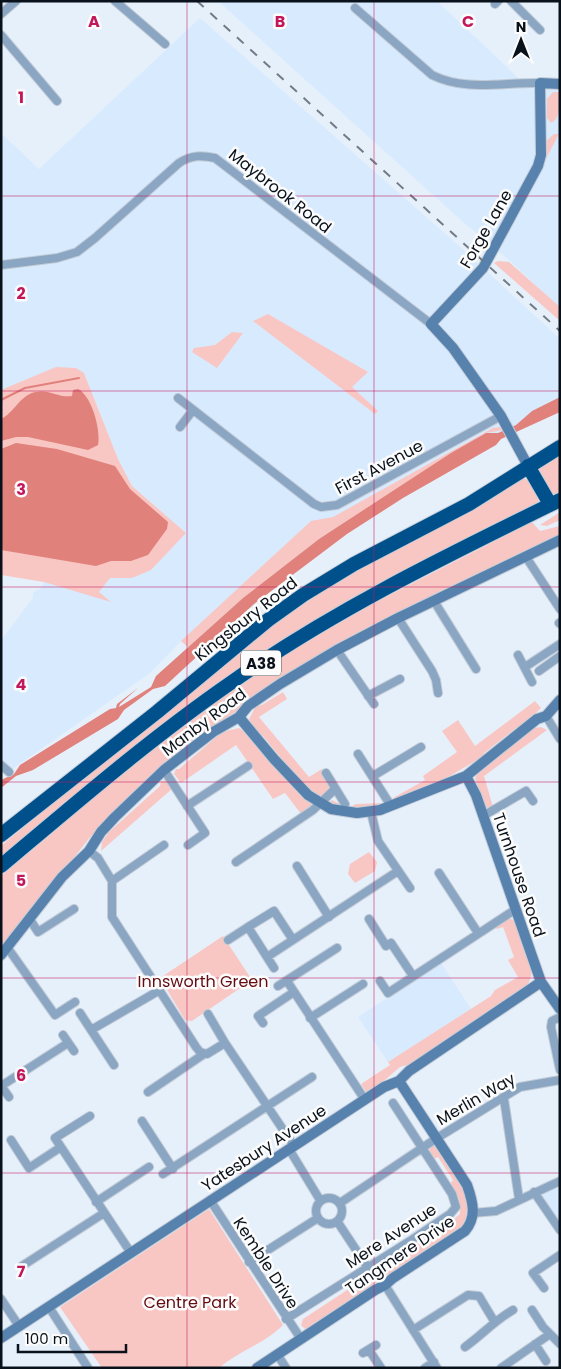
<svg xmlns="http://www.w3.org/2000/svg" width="561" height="1369" viewBox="0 0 561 1369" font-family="Poppins,sans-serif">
  <rect width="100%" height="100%" fill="#e6f0fb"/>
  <path fill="#d8eafe" d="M218,1H437L529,88L560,90V308L510,261L462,221Z
    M200,18L467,253L560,339V397L532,411L516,425L498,433H486L451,453L319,539L243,598L188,647L181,641L150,673L11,770L1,760V640L33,598V592L40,589L44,582L108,600L99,592L110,578H132L186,533L132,486L118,459L84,373L1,390V133L39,169Z
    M441,963L471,1009L388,1062L358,1017Z
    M560,1185V1219L556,1220L540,1194Z"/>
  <path fill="#f9c7c3" d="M553,92H560C560,102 561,119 551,123L547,118V99Z
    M554,134H559L541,168L546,155V141Z
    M498,261L509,262L560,307V321L494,263Z
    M268,314L368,372L352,387L378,411L375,414L253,321Z
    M232,332L243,333L217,368L192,352L194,348L215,345Z
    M56,367L76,368L84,373L118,459L132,486L186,533L151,570L132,578H110L99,592L111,602L44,582L1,575V390Z
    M500,427L503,430L486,433L465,445L319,539L243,598L188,647L181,641L311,521L333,517L493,428Z
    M560,453V496H553L540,473L539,468Z
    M524,478L530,482L539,502L535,506L299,632L1,862V846L256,634L315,594L364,564L469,508L480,506Z
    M560,512V520L547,526L540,525Z
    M532,522L540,531L560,526V539L330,651L229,716L161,768L91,836L1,950V876L50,835L96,792L193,717L274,661L372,604Z
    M283,692L287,699L259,717L309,777L322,769L332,790L319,799L303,785L263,736L259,734L249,719L256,706L262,705Z
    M535,701L541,708L520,729L516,728L484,753V756L438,783L435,782L394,801L393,798L425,780L423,776L457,752L442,731L458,720L475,746Z
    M541,727L547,730L484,776L493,807L486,808L475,778L479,771L534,728Z
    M239,728L246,733L305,797L312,805L311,808L302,815L285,793L273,799L236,745L181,783L174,774L176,769H179L222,732Z
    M168,780L173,788L101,851L102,842L109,832L160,786L161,781Z
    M332,800L348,808L356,804L383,803C369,812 343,810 329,803Z
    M369,852L377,862L375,871L355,883L348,874L350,864Z
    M509,918L515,921C521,939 540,969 527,985L414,1063L400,1067L371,1092H366L361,1084L390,1065L388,1062L491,996L495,990L518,977L508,960L514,957L503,927L497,929L495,927Z
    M223,936L252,980L192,1021L185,1020L160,978Z
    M435,1146C451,1167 472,1188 466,1217C461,1241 402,1266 382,1278C374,1283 368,1290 361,1295C344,1308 324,1318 306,1330L301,1325L303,1319L449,1223L460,1214L459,1199L450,1184L453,1180L438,1157L434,1159L429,1151L430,1147Z
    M209,1209L283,1325C264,1344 239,1351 219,1368H102L60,1307Z"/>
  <path fill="#e1817c" d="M78,389C92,396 101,430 98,445L88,450L28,437H16L1,441V419C14,413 21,394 36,392C49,389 59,398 72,396L73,390Z
    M560,397V412L501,439L496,445L403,498L347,534L254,604L165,686L153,689L124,710L118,719L33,770L16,776L1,788V780L14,774L20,765L110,709L116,708L117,704L138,688L120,704L119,707L151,687L156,676L243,598L319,539L451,453L486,433H498L516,425L532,411Z
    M16,443L57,449L115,466L130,489L168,522L167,529L148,555L131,561H111L96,566L1,550V449Z"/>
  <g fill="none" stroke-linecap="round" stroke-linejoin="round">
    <path stroke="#e1817c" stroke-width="2" d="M1,400L25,388L79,378"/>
    <g stroke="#c3ccd7" stroke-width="10">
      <path id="street" d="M115,1L165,44
        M511,1L540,30
        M495,4L498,1
        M355,8L432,75C466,92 503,82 540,83
        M1,14L16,1
        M1,35L57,101
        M1,265L57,258L77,252L95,238L179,163C191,155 202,155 215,158L431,324
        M178,398L314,504L321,507L337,505L501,416
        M180,427L193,410
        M526,557L560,609
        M434,601L476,669
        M398,618L432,671L436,680L438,693
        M559,623L560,624
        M337,650L374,704
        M518,655L532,682
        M525,667L560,644
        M539,671L560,656
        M368,696L400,679
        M546,716L560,739
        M358,754L391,806
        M1,765L9,772
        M164,770L205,833L188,845
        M326,773L345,804
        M373,776L421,747
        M187,806L248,766
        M371,812L378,841L410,888
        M483,816L526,791L533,801
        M89,851L98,858L112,881V917L196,1047L200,1052L207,1054L225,1043L294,1146
        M236,862L313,810L335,789
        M297,866L329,917
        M439,873L478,933
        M112,881L164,845
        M29,918L38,932L74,909
        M369,919L386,946L391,943L413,976
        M228,940L248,927
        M293,940L274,911L248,927L267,957L398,871
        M7,947L55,1015L75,1002
        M267,957L274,968
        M287,981L365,1100
        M380,981L388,993L516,909
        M278,986L337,948
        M80,1013L114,1065
        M208,1014L225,1043
        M560,1017L552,1021L551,1027L560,1070
        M310,1018L363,984
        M263,1023L258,1016L294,992
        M91,1030L160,990
        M63,1035L74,1051
        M1,1086L68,1043
        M2,1087L9,1097
        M148,1092L204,1054
        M504,1099L519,1199
        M90,1116L55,1138L131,1253
        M142,1121L173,1169
        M11,1140L29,1168L61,1147
        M289,1149L320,1200
        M163,1174L312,1077
        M534,1192L560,1230
        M316 1211a13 13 0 1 1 26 0a13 13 0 1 1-26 0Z
        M210,1200L301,1339
        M96,1202L149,1167
        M340,1203L437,1138L520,1087L560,1080
        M473,1213L496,1211L560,1181
        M337,1221L368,1268
        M249,1262L318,1218
        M22,1266L104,1213
        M385,1285L437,1368
        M544,1288L533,1273L560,1255
        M1,1299L19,1326
        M49,1307L88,1368
        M532,1310L543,1327L560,1344
        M286,1319L410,1241L450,1214L456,1207L452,1194L393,1103
        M413,1330L468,1295L479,1296L494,1321
        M535,1344L546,1361
        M465,1347C483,1334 494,1321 513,1310
        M369,1350L381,1368
        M363,1353L376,1345
        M277,1354L286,1368
        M425,1368L434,1362
        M501,1368L550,1334"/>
    </g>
    <g stroke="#c3ccd7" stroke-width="12">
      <path id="secondary" d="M528,466L501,416L453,348L431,324L483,268L538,166L541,155L540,83L560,84
        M239,717L274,759L308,795L331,809L357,813L380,810L466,776L537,719L546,716L560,700
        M466,776L476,795L541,982L560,1009
        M1,955L62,877L89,851L101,832L115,817L164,770L213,732L239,717L248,706L280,684L337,650L398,618L560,540
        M1,1338L384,1087L399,1081L409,1071L541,982
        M257,1368L375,1290L385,1285L393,1278L465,1231C477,1217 473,1202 467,1185L399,1081"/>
    </g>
    <g stroke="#c3ccd7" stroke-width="16">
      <path id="highway" d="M528,466L550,504
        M1,835L157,712L268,620L303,595L354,564L469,504L560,447
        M1,866C77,802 151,738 232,682C334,610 448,555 560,500"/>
    </g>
    <use href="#street" stroke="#8aa6c3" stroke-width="8"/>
    <use href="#secondary" stroke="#5782ad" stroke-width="10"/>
    <use href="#highway" stroke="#00508c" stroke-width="14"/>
    <path stroke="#727b85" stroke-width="2" stroke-dasharray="9 9" stroke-linecap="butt" d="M197,1L560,331"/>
  </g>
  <path fill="none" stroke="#c2185b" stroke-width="1" stroke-opacity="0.55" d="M187,1V1368M374,1V1368M1,196H560M1,391H560M1,587H560M1,782H560M1,978H560M1,1173H560"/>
  <g text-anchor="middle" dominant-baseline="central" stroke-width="5" stroke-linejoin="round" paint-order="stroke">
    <rect fill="#fcfcfc" stroke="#52585e" stroke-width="1" x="241" y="650.5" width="40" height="25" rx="4"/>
    <g font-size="15" font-weight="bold" fill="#09111a">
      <text x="261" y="663">A38</text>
    </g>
    <g font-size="16" fill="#09111a" stroke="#fcfcfc">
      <text transform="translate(280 191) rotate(38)">Maybrook Road</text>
      <text transform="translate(486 229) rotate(-60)">Forge Lane</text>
      <text transform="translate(379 467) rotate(-28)">First Avenue</text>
      <text transform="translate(246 619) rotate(-38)">Kingsbury Road</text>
      <text transform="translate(204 722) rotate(-37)">Manby Road</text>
      <text transform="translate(519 875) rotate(71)">Turnhouse Road</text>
      <text transform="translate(476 1099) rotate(-30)">Merlin Way</text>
      <text transform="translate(264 1148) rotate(-33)">Yatesbury Avenue</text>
      <text transform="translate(391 1236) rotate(-33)">Mere Avenue</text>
      <text transform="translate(400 1255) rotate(-34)">Tangmere Drive</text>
      <text transform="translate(266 1263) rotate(57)">Kemble Drive</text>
    </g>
    <g font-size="16" fill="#630c12" stroke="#fcfcfc">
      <text x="203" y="981">Innsworth Green</text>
      <text x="190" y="1302">Centre Park</text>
    </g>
  </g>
  <g font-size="16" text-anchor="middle" font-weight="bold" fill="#c2185b" stroke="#fcfcfc" stroke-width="5" stroke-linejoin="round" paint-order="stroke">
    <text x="94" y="27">A</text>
    <text x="280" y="27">B</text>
    <text x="468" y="27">C</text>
    <text x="21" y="103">1</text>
    <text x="21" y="299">2</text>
    <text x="21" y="495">3</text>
    <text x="21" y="690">4</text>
    <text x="21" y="886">5</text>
    <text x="21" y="1081">6</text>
    <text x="21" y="1277">7</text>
  </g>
  <rect width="561" height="1369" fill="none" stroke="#09111a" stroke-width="5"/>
  <g transform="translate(521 40)" stroke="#fcfcfc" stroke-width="4" paint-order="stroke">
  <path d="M0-4L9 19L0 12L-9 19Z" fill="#09111a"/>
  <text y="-8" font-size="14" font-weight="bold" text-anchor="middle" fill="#09111a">N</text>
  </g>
  <path d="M18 1344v8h108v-8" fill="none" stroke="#09111a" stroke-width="2.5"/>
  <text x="25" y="1344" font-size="15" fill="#09111a" stroke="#fcfcfc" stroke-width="4" paint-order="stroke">100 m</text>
</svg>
